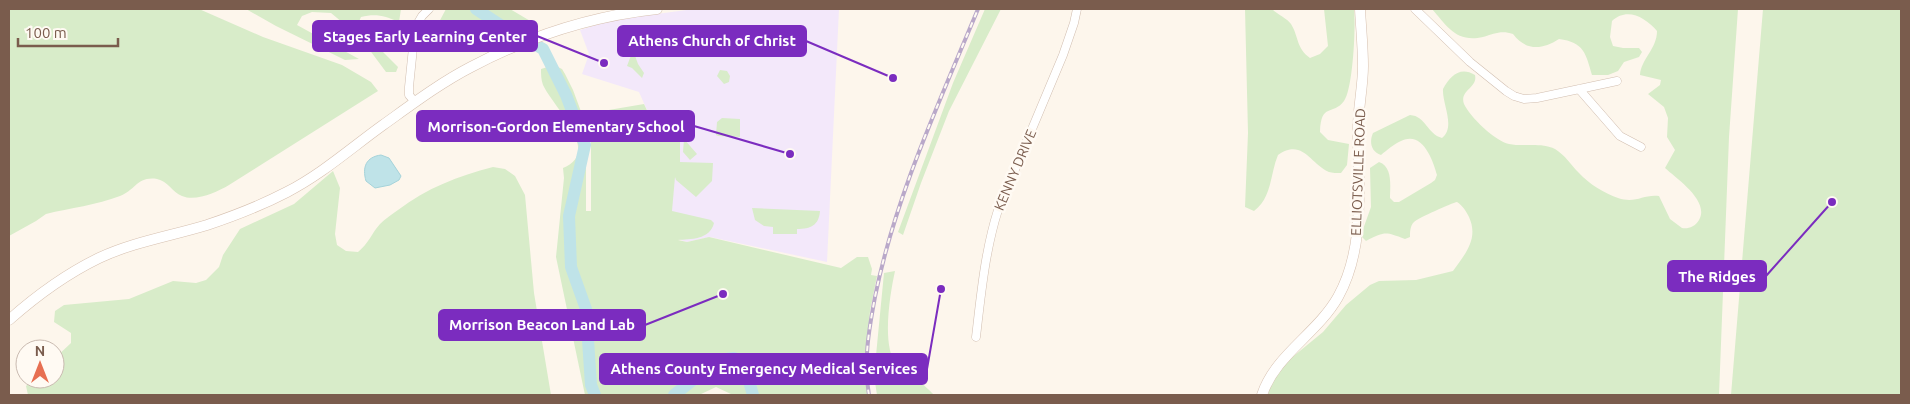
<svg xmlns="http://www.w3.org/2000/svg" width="1910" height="404" viewBox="0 0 1910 404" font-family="Ubuntu,sans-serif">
  <rect width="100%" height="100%" fill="#fdf6ec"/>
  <path fill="#f3e8fa" d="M694,9H839L827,262L710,237L687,242L665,235L675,136L666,127L651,119L639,92L582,74L589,54L580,30L612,20Z"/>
  <path fill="#d8ecc9" d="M9,9H199L263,37L342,65L371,82L378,91L229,185C217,192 196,202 182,196C172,192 168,181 157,179C137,176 135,191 120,196C97,205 70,208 46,214L36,221L9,236Z
    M246,9H401L399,22C385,16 376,13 361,17L357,26L398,67L396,72H386L360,37L331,13L312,12L302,16L297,25L359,59L345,60L276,26Z
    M446,9H510L532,22L493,42L440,52L438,24Z
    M985,9H1001L949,111L921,183L903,235L898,232L953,83Z
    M1245,9H1272C1277,14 1288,19 1291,24C1299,37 1296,48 1310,58L1320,54L1328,46L1324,9H1354C1356,25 1353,89 1344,101C1333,116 1321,102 1320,132L1328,140L1349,144L1347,165L1341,173C1337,173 1332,173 1329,172C1310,164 1303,138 1278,155C1270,174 1272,198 1254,211L1245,207L1248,133Z
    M1432,9H1738L1729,137L1719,395H1268L1271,382L1284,364L1323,332L1346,305L1370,285L1379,281L1416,280L1453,271C1465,254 1479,239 1469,217C1466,211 1463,206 1457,202C1452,203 1418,218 1414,222C1410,226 1410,232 1410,237L1405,239C1385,232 1386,231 1366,241L1362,237V232L1371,207L1370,168L1379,162C1393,167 1390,186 1390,198L1394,202H1399L1431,183L1435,180L1437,175C1433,161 1423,130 1401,141C1394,144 1387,150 1381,155C1371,152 1369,142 1373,133L1410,115C1426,116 1427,134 1442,138C1456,127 1442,104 1443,89C1450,76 1460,66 1475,75C1478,88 1459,90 1464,104C1470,117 1495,141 1509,144C1524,147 1541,142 1555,149C1565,155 1571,165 1579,173C1589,184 1604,193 1618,198C1636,204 1643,194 1659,196L1670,219L1682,228C1688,229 1695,227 1699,220C1710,201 1677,179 1665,168L1675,150L1667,137L1668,118L1664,107L1648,94L1660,85L1661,80L1640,75C1641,59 1657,49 1657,31C1645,17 1627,7 1612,21L1610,37L1613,46L1623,48H1639L1642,52L1639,57L1624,62L1618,71L1608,75H1592C1586,54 1584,42 1559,39C1542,50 1526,51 1513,34C1501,30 1494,34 1483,37C1456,43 1447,26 1432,9Z
    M1763,9H1901V395H1731Z
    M633,50L638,64L644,73L642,78L632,68L627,66Z
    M551,66H556L562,69L565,74L573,90L586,125V211H591V113L644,104L651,119L666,127L675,136L680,137V162L713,163L712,181L696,197L676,180L675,177L672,211L711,220L714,223C710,240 690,239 678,240L687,242L709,237L841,268L857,257H868L872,269L871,275L877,276L870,311L866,356L869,395H733L716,387L699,395H585L556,257L564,178L563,168C603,152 553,107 543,85C541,80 541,74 541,69Z
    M720,70L727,71L730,76L729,82L724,84L717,76Z
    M722,118L740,119V137L718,136L716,135L717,122Z
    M684,139L697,154L690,160L683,152Z
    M493,167L505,169L515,176L525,195L534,293L551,395H28L26,386L33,379H55V358L71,343V333L54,322L55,311L64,305L129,299L173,281L196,283L206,280L219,267L223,255L240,229L294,204L333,171L340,188L335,234L337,245L346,251L358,252C369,243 371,234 380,224C385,219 392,214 398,210C427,188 458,176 493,167Z
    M752,208L820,211C819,225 811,229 797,229V234H773V227L764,226L755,220Z
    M895,271C890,294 881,347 897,366C902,371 908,373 914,377C921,382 928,389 934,395H877L874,376L884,273Z"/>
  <path fill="#bfe3e8" stroke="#a5d3da" d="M381,155L389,158L401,176L399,180L390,185L375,188L366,181C362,167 366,157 381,155Z"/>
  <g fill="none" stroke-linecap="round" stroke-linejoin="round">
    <path stroke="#bfe3e8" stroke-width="12" d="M476,9L505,28L543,49L566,95L585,145L569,216L571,267L586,309L591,385L595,395
      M674,395L718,360L734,358L744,364L753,395"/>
    <g stroke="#d1beb0" stroke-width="9">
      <path id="street" d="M1415,9L1470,62L1506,91L1514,96L1524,99L1537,98L1617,81
        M1579,89L1620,136L1641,147
        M415,102L409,95V87L415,28L422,16L429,9
        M976,337C981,294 985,251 998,210L1063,55L1074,23L1077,9"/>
    </g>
    <g stroke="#d6c0b0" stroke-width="11">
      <path id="secondary" d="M9,320C36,296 66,274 99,258C133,242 171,236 207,225C234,216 262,205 287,192C322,174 351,148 383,125C411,105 440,83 471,67C528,37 592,16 657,9
        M1262,395C1275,355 1317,334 1338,297C1366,247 1358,185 1358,130C1358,108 1363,87 1363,66C1363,47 1361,28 1360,9"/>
    </g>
    <use href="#street" stroke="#fff" stroke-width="8"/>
    <use href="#secondary" stroke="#fff" stroke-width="10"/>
    <g stroke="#b9a8c9" stroke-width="4">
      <path id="rail" d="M869,395C863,363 869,329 875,297C895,197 939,103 978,9"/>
    </g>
    <use href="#rail" stroke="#fffaf3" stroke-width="2" stroke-dasharray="5.5" stroke-linecap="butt"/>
  </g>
  <g text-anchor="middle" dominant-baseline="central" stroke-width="5" stroke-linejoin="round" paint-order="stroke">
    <g font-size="14" fill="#7a5c4d" stroke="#fffaf3">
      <text transform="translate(1015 170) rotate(-67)">KENNY DRIVE</text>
      <text transform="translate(1358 172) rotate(-88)">ELLIOTSVILLE ROAD</text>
    </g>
  </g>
  <path fill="none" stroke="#7b2cbf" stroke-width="2" d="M604 63L537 36M893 78L806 41M790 154L694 126M1832 202L1766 276M723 294L645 325M941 289L927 369"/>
  <g fill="#7b2cbf" stroke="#fffaf3" stroke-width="2">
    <circle cx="604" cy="63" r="5"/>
    <circle cx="893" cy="78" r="5"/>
    <circle cx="790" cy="154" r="5"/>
    <circle cx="1832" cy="202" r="5"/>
    <circle cx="723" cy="294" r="5"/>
    <circle cx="941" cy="289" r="5"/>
  </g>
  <g fill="#7b2cbf" stroke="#7b2cbf" stroke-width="2">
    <rect x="313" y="21" width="224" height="30" rx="5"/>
    <rect x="618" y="26" width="188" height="30" rx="5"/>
    <rect x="417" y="111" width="277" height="30" rx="5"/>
    <rect x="1668" y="261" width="98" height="30" rx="5"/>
    <rect x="439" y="310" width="206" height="30" rx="5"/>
    <rect x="600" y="354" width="327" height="30" rx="5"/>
  </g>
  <g font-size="15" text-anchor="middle" font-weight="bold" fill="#fff">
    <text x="425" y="42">Stages Early Learning Center</text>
    <text x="712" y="46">Athens Church of Christ</text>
    <text x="556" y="132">Morrison-Gordon Elementary School</text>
    <text x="1717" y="282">The Ridges</text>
    <text x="542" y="330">Morrison Beacon Land Lab</text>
    <text x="764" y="374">Athens County Emergency Medical Services</text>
  </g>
  <rect width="1910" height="404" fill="none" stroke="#7a5c4d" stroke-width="20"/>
  <g transform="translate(40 364)"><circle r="24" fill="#fffaf3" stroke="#cabbb1"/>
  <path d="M0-4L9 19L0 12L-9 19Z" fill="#e76f51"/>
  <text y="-8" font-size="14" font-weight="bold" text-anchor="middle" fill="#7a5c4d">N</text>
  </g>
  <path d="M18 38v8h100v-8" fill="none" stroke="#7a5c4d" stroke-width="2.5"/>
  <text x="25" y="38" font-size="15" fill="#7a5c4d" stroke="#fffaf3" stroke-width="4" paint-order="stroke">100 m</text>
</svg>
